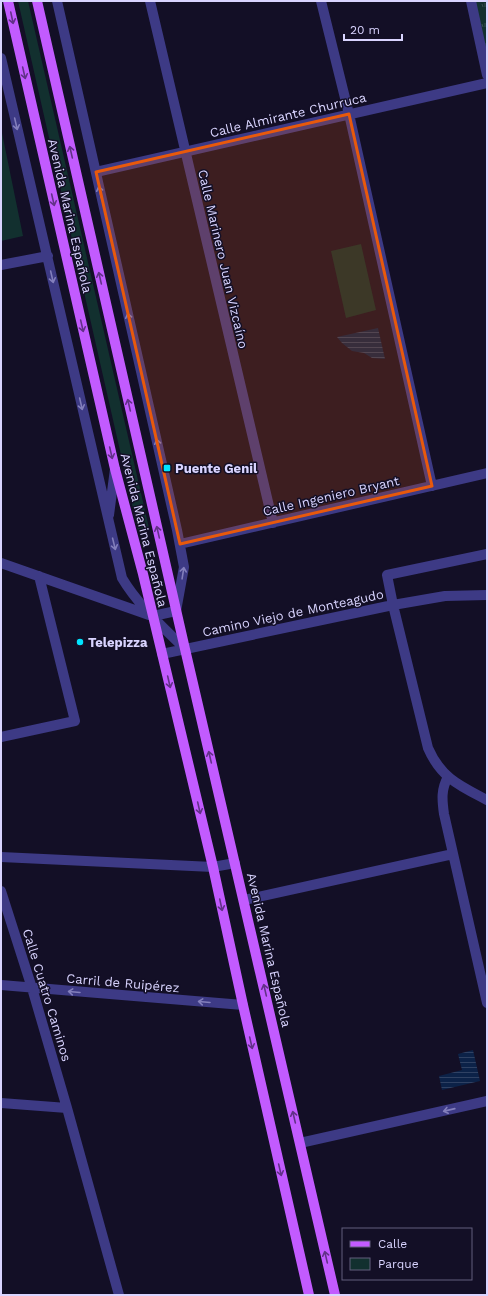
<svg xmlns="http://www.w3.org/2000/svg" width="488" height="1296" viewBox="0 0 488 1296" font-family="'Work Sans',sans-serif">
  <defs>
    <pattern id="park-tufts" width="24" height="20" patternUnits="userSpaceOnUse"><rect width="24" height="20" fill="#12302f"/><path d="M3 7l-1-3M5 7V3M7 7l1-3M15 17l-1-3M17 17v-4M19 17l1-3" fill="none" stroke="#344d4e"/></pattern>
    <pattern id="water-rules" width="6" height="5" patternUnits="userSpaceOnUse"><rect width="6" height="5" fill="#0c2248"/><path d="M0 2.5h6" fill="none" stroke="#2f4163"/></pattern>
  </defs>
  <rect width="100%" height="100%" fill="#130f26"/>
  <path fill="#12302f" d="M18,1H28L149,528L138,530Z
    M1,128L23,236L1,241Z
    M361,244L376,310L346,318L331,251Z"/>
  <path fill="url(#park-tufts)" d="M474,1H487V74Z"/>
  <path fill="url(#water-rules)" d="M378,328L385,359L372,358L364,353L352,351L342,343L337,337Z
    M473,1050L480,1081L442,1090L439,1076L462,1070L458,1054Z"/>
  <g fill="none" stroke-linecap="round" stroke-linejoin="round">
    <path stroke="#3d3a85" stroke-width="10" d="M57,1L177,530L184,567L176,611L153,616
      M150,1L273,523
      M321,1L349,114L432,486
      M471,1L487,75
      M1,58L122,578C138,605 162,626 185,649
      M96,172L487,83
      M1,265L48,256
      M109,515L115,469
      M180,544L487,473
      M487,554L387,575L393,605L445,596L487,595
      M1,563L149,615
      M162,654L393,605L428,748C441,778 460,786 487,800
      M1,737L75,721L39,576
      M448,777C441,789 442,800 444,814L487,1003
      M1,857L213,867L235,863
      M1,891L32,988L67,1108L119,1295
      M244,900L453,854
      M1,985L243,1005
      M1,1103L67,1108
      M300,1143L487,1101"/>
    <path stroke="#c25bff" stroke-width="10" d="M8,1L115,469L143,574L213,867L243,1005L309,1295
      M37,1L185,649L335,1295"/>
  </g>
  <defs><path id="oneway-shaft" d="M-6 0H5M1.5-3L5.5 0L1.5 3" fill="none" stroke-width="1.6" stroke-linecap="round" stroke-linejoin="round"/></defs>
  <g stroke="#623188">
    <use href="#oneway-shaft" transform="translate(12 18) rotate(78)"/>
    <use href="#oneway-shaft" transform="translate(24 73) rotate(77)"/>
    <use href="#oneway-shaft" transform="translate(71 152) rotate(-103)"/>
    <use href="#oneway-shaft" transform="translate(53 200) rotate(77)"/>
    <use href="#oneway-shaft" transform="translate(100 278) rotate(-103)"/>
    <use href="#oneway-shaft" transform="translate(82 326) rotate(77)"/>
    <use href="#oneway-shaft" transform="translate(129 405) rotate(-103)"/>
    <use href="#oneway-shaft" transform="translate(111 453) rotate(77)"/>
    <use href="#oneway-shaft" transform="translate(158 532) rotate(-103)"/>
    <use href="#oneway-shaft" transform="translate(169 682) rotate(77)"/>
    <use href="#oneway-shaft" transform="translate(210 757) rotate(-103)"/>
    <use href="#oneway-shaft" transform="translate(199 808) rotate(77)"/>
    <use href="#oneway-shaft" transform="translate(221 905) rotate(78)"/>
    <use href="#oneway-shaft" transform="translate(265 990) rotate(-103)"/>
    <use href="#oneway-shaft" transform="translate(251 1043) rotate(77)"/>
    <use href="#oneway-shaft" transform="translate(294 1117) rotate(-103)"/>
    <use href="#oneway-shaft" transform="translate(280 1170) rotate(77)"/>
    <use href="#oneway-shaft" transform="translate(326 1257) rotate(-103)"/>
  </g>
  <g stroke="#837fbc">
    <use href="#oneway-shaft" transform="translate(16 124) rotate(77)"/>
    <use href="#oneway-shaft" transform="translate(100 192) rotate(-103)"/>
    <use href="#oneway-shaft" transform="translate(52 277) rotate(77)"/>
    <use href="#oneway-shaft" transform="translate(129 319) rotate(-103)"/>
    <use href="#oneway-shaft" transform="translate(81 404) rotate(77)"/>
    <use href="#oneway-shaft" transform="translate(158 445) rotate(-103)"/>
    <use href="#oneway-shaft" transform="translate(114 544) rotate(76)"/>
    <use href="#oneway-shaft" transform="translate(183 573) rotate(-81)"/>
    <use href="#oneway-shaft" transform="translate(74 992) rotate(-175)"/>
    <use href="#oneway-shaft" transform="translate(204 1002) rotate(-175)"/>
    <use href="#oneway-shaft" transform="translate(449 1110) rotate(167)"/>
  </g>
  <path fill="#e8590c" fill-opacity="0.2" stroke="#e8590c" stroke-width="3" stroke-linejoin="round" d="M349,114L432,486L180,544L96,172Z"/>
  <g fill="#00e5ff" stroke="#130f26" stroke-width="1.5">
    <rect x="163" y="464" width="8" height="8" rx="2"/>
    <circle cx="80" cy="642" r="4"/>
  </g>
  <g text-anchor="middle" dominant-baseline="central" stroke-width="3" stroke-linejoin="round" paint-order="stroke">
    <g font-size="13" fill="#d9d4ff" stroke="#130f26">
      <text transform="translate(288 115) rotate(-13)">Calle Almirante Churruca</text>
      <text transform="translate(70 216) rotate(77)">Avenida Marina Española</text>
      <text transform="translate(223 259) rotate(77)">Calle Marinero Juan Vizcaíno</text>
      <text transform="translate(331 496) rotate(-13)">Calle Ingeniero Bryant</text>
      <text transform="translate(144 530) rotate(76)">Avenida Marina Española</text>
      <text transform="translate(293 613) rotate(-12)">Camino Viejo de Monteagudo</text>
      <text transform="translate(269 950) rotate(77)">Avenida Marina Española</text>
      <text transform="translate(123 983) rotate(5)">Carril de Ruipérez</text>
      <text transform="translate(47 995) rotate(73)">Calle Cuatro Caminos</text>
    </g>
    <g font-size="13" font-weight="bold" fill="#d9d4ff" stroke="#130f26" text-anchor="start">
      <text x="175" y="468">Puente Genil</text>
      <text x="88" y="642">Telepizza</text>
    </g>
  </g>
  <rect width="488" height="1296" fill="none" stroke="#d9d4ff" stroke-width="4"/>
  <rect x="342" y="1228" width="130" height="52" fill="#130f26" stroke="#625e7d"/>
  <rect x="350" y="1241" width="20" height="6" fill="#c25bff" stroke="#625e7d"/>
  <text x="378" y="1248" font-size="12" fill="#d9d4ff">Calle</text>
  <rect x="350" y="1258" width="20" height="12" fill="#12302f" stroke="#625e7d"/>
  <text x="378" y="1268" font-size="12" fill="#d9d4ff">Parque</text>
  <path d="M344 34v6h58v-6" fill="none" stroke="#d9d4ff" stroke-width="2"/>
  <text x="350" y="34" font-size="12" fill="#d9d4ff" stroke="#130f26" stroke-width="3" paint-order="stroke">20 m</text>
</svg>
